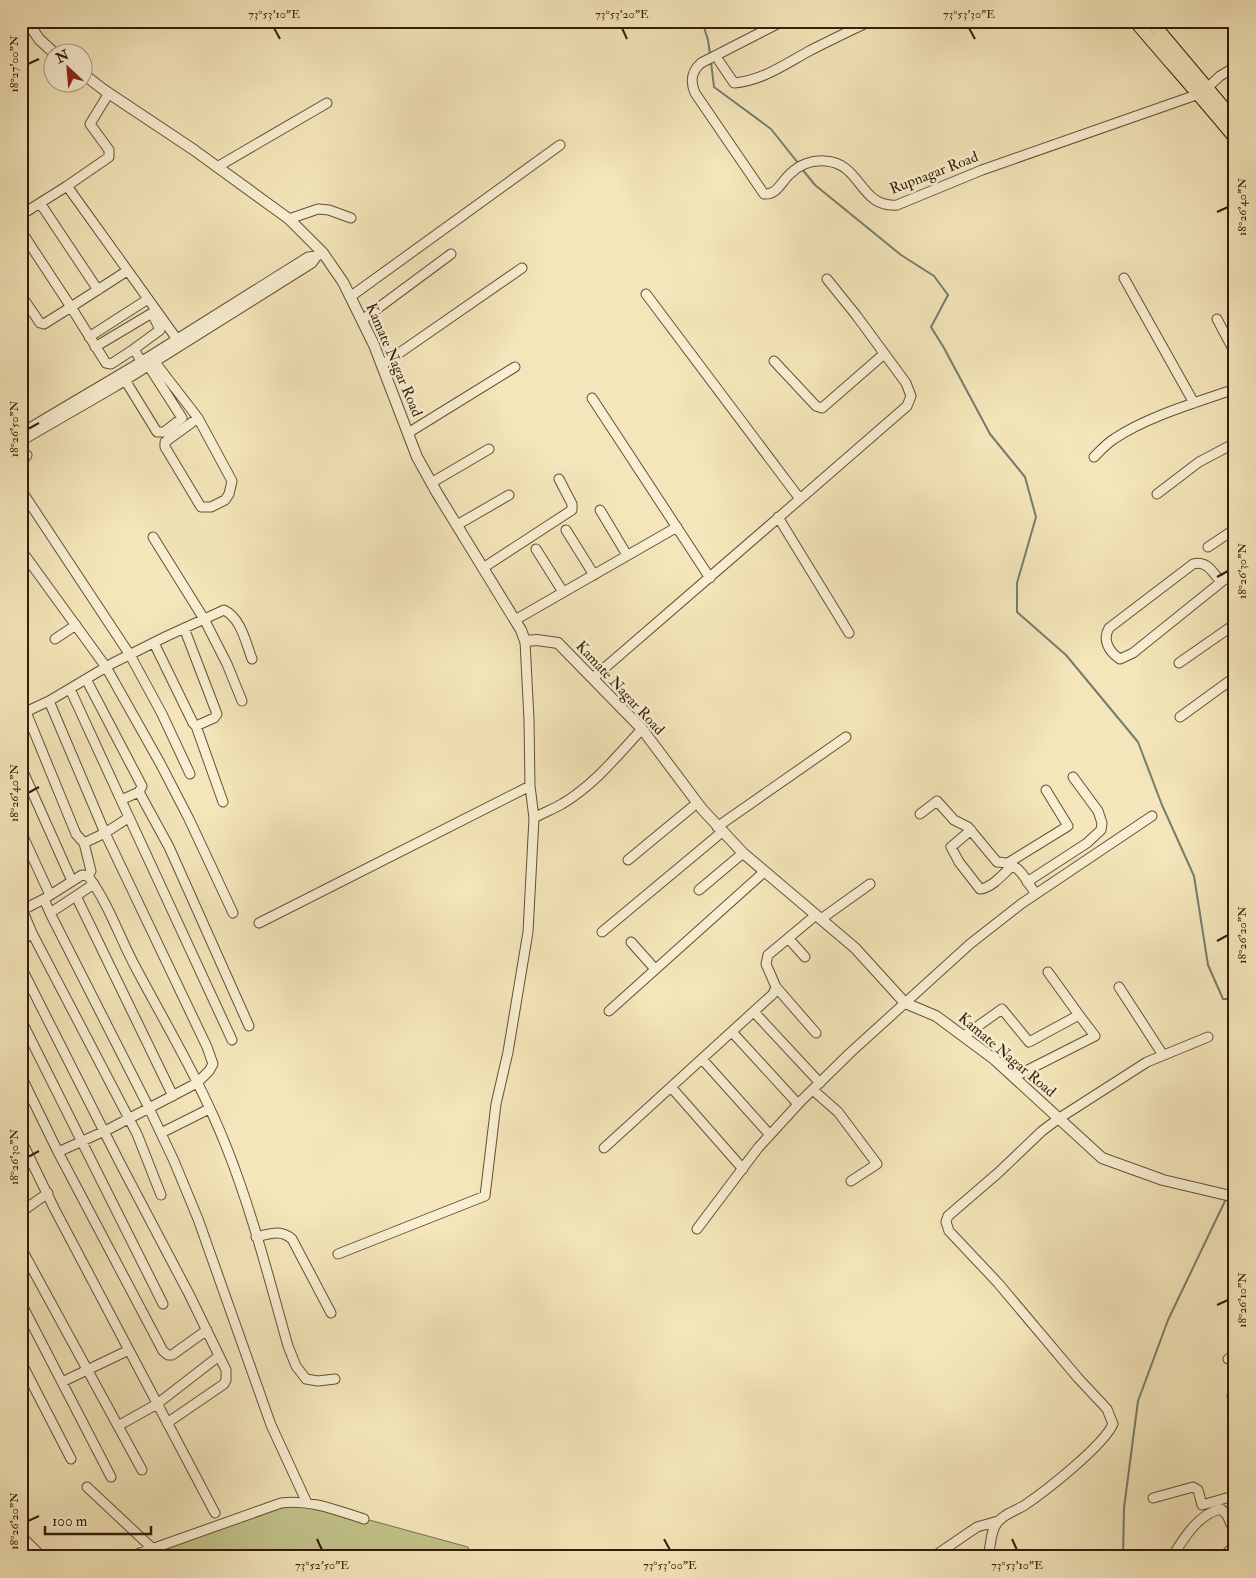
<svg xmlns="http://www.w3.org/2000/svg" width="1256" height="1578" viewBox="0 0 1256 1578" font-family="'IM FELL Double Pica',serif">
  <rect width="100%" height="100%" fill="#f4e6ba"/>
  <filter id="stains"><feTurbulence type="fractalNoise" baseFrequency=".004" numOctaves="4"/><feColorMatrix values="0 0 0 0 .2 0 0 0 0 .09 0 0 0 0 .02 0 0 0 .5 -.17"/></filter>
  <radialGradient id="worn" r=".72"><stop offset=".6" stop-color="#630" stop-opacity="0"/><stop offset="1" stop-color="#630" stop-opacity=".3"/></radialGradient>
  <path fill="#c2c38b" stroke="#7c704a" d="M296,1500L468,1547L472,1557H140Z
    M21,1540L39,1557H21Z"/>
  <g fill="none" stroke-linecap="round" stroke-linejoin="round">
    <path stroke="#737e6f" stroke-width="2" d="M702,21L708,40L710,54
      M711,62L714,87L771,129L798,163
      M802,169L815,185L901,255L934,276L948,295L931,327L944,348L990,434L1025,477L1036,517L1017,583V612L1066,655L1138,742L1162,805L1194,876L1208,965L1223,999H1235
      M1230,1190L1235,1180
      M1123,1557L1124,1508L1138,1401L1168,1320L1225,1201"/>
    <g stroke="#664f36" stroke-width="11">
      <path id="minor" d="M783,21L701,63C691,72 690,81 695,93L764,194C777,195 781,182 790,174C799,165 812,160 825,161C862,163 859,208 897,205L982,170L1199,94
        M719,61L734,83C762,81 787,63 811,50C831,40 851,30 871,21
        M1206,89L1220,76L1235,67
        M109,93L90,124L109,150V157L67,186L179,342
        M217,167L327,103
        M40,203L98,290
        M21,215L67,186
        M289,219L318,209L329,210L351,218
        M21,231L71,307L44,324L40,323L21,295
        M127,271L71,307L106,363L111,364L134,349L141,361
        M1124,278L1194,403
        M350,297L560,145
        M1217,319L1235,353
        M362,320L451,254
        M89,337L148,299
        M95,347L152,313L160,330L134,349
        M154,361L198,418L232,481L229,494L225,500L211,507H201L165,447V442L198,418
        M774,361L816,406L822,408L884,354
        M382,365L522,268
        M125,380L157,432H164L182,418L148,365
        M592,398L710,578
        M21,433L139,363L308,257L317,256L323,253
        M408,433L515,367
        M21,441L116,386L312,263L317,256
        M1094,457C1100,451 1106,444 1114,439C1146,417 1197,402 1235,389
        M21,464L27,455
        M431,483L489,449
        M21,490L130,655L162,714L190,774
        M1157,494L1199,462L1235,443
        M800,499L907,406L911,396L906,383L856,315L827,279
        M600,510L627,555
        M778,517L849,633
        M457,525L509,495
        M566,530L594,575
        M153,537L204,619L227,664L242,701
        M1208,547L1235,529
        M536,549L563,592
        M21,550L106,667L160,763L189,819L233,913
        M483,568L572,510V504L559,479
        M1221,582C1213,573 1207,560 1193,564L1109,628C1102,640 1109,652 1120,659L1133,653L1235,571
        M515,620L677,527
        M55,639L76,625
        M154,643L193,723L196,726L214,718L217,714L184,628
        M1179,663L1235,624
        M593,678L800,499L646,294
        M86,679L142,786L139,792
        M70,689L121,800L139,792L169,847L249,1026
        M26,712L76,834L84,843L105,833L49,701
        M21,714L49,701L113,663L167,636L224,610C241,618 246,643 252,659
        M1180,717L1235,677
        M196,726L223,802
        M21,767L72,881
        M121,800L232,1040
        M920,814L937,801L954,820L968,827L997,862C1021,863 1023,877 1036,894
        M534,818C543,813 553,809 562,804C594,785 617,756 642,729
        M717,827L846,737
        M971,830L951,847L959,862L980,889C992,888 1004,873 1013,865
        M21,832L50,895
        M84,843L91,871L88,876
        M628,860L697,803
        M1008,863L1068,826L1046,790
        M1027,882L1087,843L1101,830L1102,823L1098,811L1073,777
        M699,890L743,853
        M76,896L173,1096
        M44,899L50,913L94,884
        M21,907L32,933L21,941
        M22,910L44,899L82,875L88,876C109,904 120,939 137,970C168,1028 202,1085 226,1146C252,1211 269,1279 288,1346L296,1366L306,1379L318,1381L335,1379
        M50,913L149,1108L174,1161L198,1219L271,1425L307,1503
        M821,919L870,884
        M259,923L530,786
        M602,932L722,832
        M32,933L137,1134L161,1195
        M788,938L805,957
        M631,942L655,969
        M21,967L120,1163L189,1294L226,1370V1380L224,1384L167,1423
        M776,987L816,1033
        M1119,987L1163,1055
        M609,1011L764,872
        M754,1012L820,1083
        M21,1020L163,1304
        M732,1032L798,1104
        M964,1036L1002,1009L1029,1042L1079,1015L1048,972
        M702,1059L770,1135
        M21,1076L58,1152L107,1130L197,1083L209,1071L213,1064L207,1047L105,833L128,818
        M1014,1077L1095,1036L1079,1015
        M671,1087L743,1169
        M813,1090L838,1112L877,1164L851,1181
        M161,1133L209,1109
        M21,1140L54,1208L215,1513
        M604,1148L773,994L776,987L766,964L768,955L816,915
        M58,1152L163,1351L168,1355H172L207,1330
        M21,1196L27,1208
        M21,1212L48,1193
        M697,1229L758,1148L802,1100L851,1052L970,944L1021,904L1152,816
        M256,1237C270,1234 280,1229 292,1239L331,1313
        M21,1248L142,1470
        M338,1254L485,1196L496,1104L508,1052L528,932L534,818L530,786L529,720L525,641
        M21,1303L111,1477
        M1228,1359L1235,1355
        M21,1362L71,1459
        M62,1382L129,1350
        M1232,1396L1235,1395
        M118,1426L157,1404L219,1356
        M87,1487L152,1548
        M1153,1498L1193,1487L1198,1490L1202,1505L1230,1497L1235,1498
        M21,1536L42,1557
        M129,1557L281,1503C310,1499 336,1510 364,1519
        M933,1557L977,1527L998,1521
        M988,1557C991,1546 990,1532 997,1523C1003,1514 1016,1511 1025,1505C1047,1490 1103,1446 1113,1424L1107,1409L1078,1378L998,1283L949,1231L946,1222L948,1216L998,1173L1042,1131L1058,1119L1147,1062L1208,1037
        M1172,1557C1184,1538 1198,1514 1221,1509L1227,1515L1235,1533
        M1223,1557L1235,1545
        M1234,1557H1235"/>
    </g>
    <g stroke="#664f36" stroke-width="12">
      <path id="tertiary" d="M27,21L39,39L53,52
        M82,73L104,90L194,150L289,219L323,253L343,282L374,345L417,457L437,493L521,630L525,641L537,640L558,643L642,729L702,809L743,853L855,948L905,1003L936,1016L994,1059L1102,1158L1163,1180L1235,1197"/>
    </g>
    <g stroke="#361d0a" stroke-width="14">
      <path id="primary" d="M1135,21C1168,60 1202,98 1235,138
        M1151,21L1235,121"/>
    </g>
    <use href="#minor" stroke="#f8efd2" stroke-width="9"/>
    <use href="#tertiary" stroke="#f8efd2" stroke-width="10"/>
    <use href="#primary" stroke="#f4e6ba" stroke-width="12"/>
  </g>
  <path fill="none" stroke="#361d0a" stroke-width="2" d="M274,28L280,39M622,28L627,39M969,28L975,39M28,64L39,59M1217,212L1228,207M28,429L39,423M1217,577L1228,571M28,793L39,787M1217,941L1228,935M28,1157L39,1151M1217,1305L1228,1300M28,1521L39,1516M317,1539L322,1550M664,1539L670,1550M1012,1539L1017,1550"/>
  <g text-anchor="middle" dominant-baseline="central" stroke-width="5" stroke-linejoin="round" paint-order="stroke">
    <g font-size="15" fill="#361d0a" stroke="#f8efd2">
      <text transform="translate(934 173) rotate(-21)">Rupnagar Road</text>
      <text transform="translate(394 360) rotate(67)">Kamate Nagar Road</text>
      <text transform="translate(620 688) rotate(47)">Kamate Nagar Road</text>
      <text transform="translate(1007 1055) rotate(40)">Kamate Nagar Road</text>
    </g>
  </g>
  <rect width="1256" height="1578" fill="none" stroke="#f4e6ba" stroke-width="55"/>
  <g transform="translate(68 68) rotate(334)"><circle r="24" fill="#f8efd2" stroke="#aa9b82"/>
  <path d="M0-4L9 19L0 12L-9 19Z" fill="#8f2418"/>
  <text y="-8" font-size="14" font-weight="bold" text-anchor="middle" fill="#361d0a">N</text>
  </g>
  <path d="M45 1526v8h106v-8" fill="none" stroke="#361d0a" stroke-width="2.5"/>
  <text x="52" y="1526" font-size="15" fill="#361d0a" stroke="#f8efd2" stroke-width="4" paint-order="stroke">100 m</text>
  <rect x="28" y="28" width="1200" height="1522" fill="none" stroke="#361d0a" stroke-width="2"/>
  <g font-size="12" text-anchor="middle" fill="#361d0a">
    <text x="274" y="18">73°53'10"E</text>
    <text x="622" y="18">73°53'20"E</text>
    <text x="969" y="18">73°53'30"E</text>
    <text transform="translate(14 64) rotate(-90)" y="4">18°27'00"N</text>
    <text transform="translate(1242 207) rotate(-90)" y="4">18°26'40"N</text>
    <text transform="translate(14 429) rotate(-90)" y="4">18°26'50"N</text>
    <text transform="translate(1242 571) rotate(-90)" y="4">18°26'30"N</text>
    <text transform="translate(14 793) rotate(-90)" y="4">18°26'40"N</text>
    <text transform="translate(1242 935) rotate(-90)" y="4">18°26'20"N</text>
    <text transform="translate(14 1157) rotate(-90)" y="4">18°26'30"N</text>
    <text transform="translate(1242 1300) rotate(-90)" y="4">18°26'10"N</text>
    <text transform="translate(14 1521) rotate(-90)" y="4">18°26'20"N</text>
    <text x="322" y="1569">73°52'50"E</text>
    <text x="670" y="1569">73°53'00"E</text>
    <text x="1017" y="1569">73°53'10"E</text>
  </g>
  <rect width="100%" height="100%" filter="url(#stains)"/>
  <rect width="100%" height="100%" fill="url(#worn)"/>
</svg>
